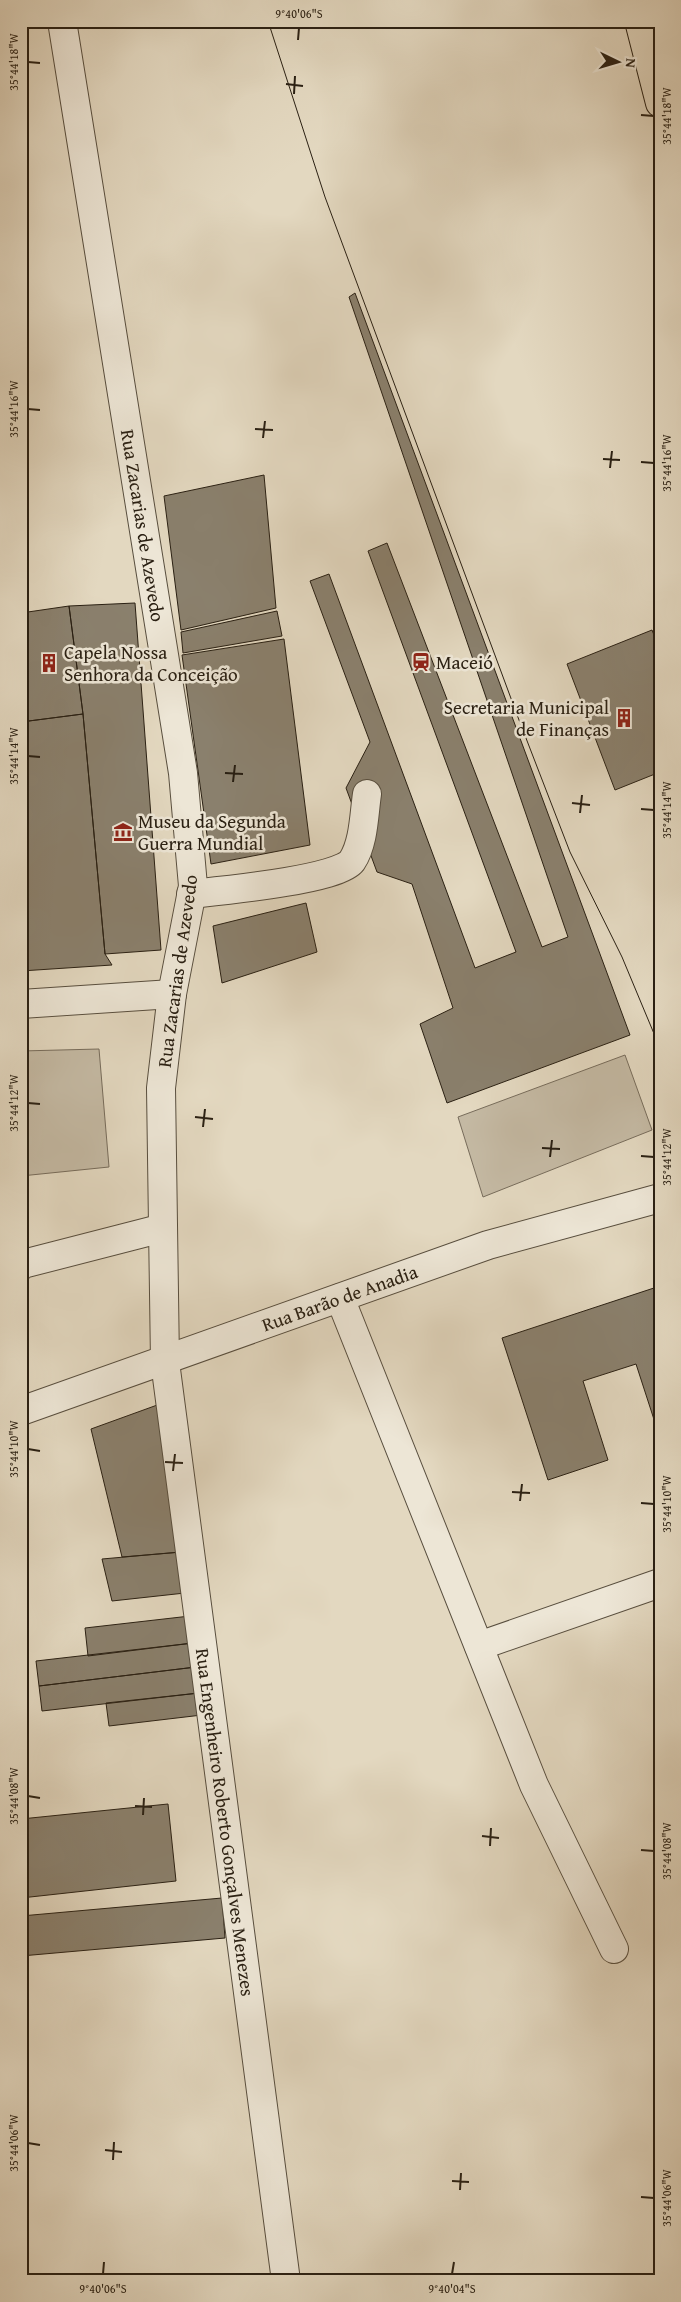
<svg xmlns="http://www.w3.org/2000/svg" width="681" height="2302" viewBox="0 0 681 2302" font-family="'Gentium Book Plus',serif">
  <rect width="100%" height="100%" fill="#e3d8c0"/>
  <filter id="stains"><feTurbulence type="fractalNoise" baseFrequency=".004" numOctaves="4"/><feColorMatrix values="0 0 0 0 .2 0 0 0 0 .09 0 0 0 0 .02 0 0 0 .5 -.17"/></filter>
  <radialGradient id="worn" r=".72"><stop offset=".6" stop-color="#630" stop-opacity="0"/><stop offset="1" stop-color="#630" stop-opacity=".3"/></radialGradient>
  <path fill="#c4b9a3" stroke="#776c5b" d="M99,1049L109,1167L21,1176V1051Z
    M625,1055L652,1130L483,1197L458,1117Z"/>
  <path fill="#8a806d" stroke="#2a2013" d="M355,293L630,1035L447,1103L420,1024L453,1008L412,884L377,872L346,788L370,742L310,581L329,574L475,968L516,952L368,551L387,543L542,947L568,937L349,297Z
    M264,475L276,608L181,630L164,496Z
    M135,603L161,950L105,954L83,714L69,606Z
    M69,606L83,714L21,722V613Z
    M277,611L282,636L183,653L181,632Z
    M652,630L660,650V772L615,790L567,664Z
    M284,639L310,845L211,864L182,655Z
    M83,714L105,954L112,965L21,971V722Z
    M306,903L317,952L222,983L213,926Z
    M660,1286V1438L636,1364L583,1381L608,1460L548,1480L502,1338Z
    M160,1404L181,1552L122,1557L91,1429Z
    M181,1552L185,1593L112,1601L102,1559Z
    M190,1616L193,1643L88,1656L85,1628Z
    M193,1643L196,1667L39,1686L36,1661Z
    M196,1667L199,1693L42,1711L39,1686Z
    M199,1693L202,1715L109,1726L106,1703Z
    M168,1804L176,1881L21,1898V1819Z
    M222,1898L225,1938L21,1956V1916Z"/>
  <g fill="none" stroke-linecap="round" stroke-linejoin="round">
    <g stroke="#584e3e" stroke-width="30">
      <g id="minor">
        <path id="s1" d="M62,21L183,773L193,886L172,994L161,1088L165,1362L286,2281"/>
        <path d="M191,894C218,891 338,880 352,861C364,843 364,814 367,794"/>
        <path d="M21,1004L172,994"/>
        <path d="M21,1266L23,1264L163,1228"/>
        <path d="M340,1298L534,1785L614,1949"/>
        <path id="s2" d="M21,1411L488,1245L660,1198"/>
        <path d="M479,1646L660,1583"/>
      </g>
    </g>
    <g stroke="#2a2013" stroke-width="30">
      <path id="major" d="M639,21L660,103"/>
    </g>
    <use href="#minor" stroke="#ede6d6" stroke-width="28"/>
    <use href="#major" stroke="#e3d8c0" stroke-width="28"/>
    <path stroke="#2a2013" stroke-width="1" d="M268,21L325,197L519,720L570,852L622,957L660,1048"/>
  </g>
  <path fill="none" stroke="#2a2013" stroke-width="2" d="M298,40L299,28M28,62L40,63M286,84L303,86M294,94L295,76M641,115L654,116M28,409L40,410M255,429L273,430M263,438L265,421M603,459L620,460M641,462L654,463M610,468L612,451M28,756L40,757M225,773L243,774M233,782L235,765M572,803L590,805M641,809L654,810M580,813L582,795M28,1103L40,1104M195,1117L213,1119M203,1127L205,1109M542,1148L560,1149M641,1156L654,1157M550,1157L552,1140M28,1449L40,1451M165,1462L183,1463M173,1471L175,1454M512,1492L530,1493M520,1501L522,1484M641,1503L654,1504M28,1796L40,1798M135,1806L152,1807M143,1815L144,1798M482,1836L499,1838M490,1846L491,1828M641,1850L654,1851M28,2143L40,2145M105,2150L122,2152M113,2160L114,2142M452,2181L469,2182M460,2190L461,2173M641,2197L654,2198M103,2274L104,2262M452,2274L454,2262"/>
  <defs>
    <g id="station-bare" transform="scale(1.5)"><path d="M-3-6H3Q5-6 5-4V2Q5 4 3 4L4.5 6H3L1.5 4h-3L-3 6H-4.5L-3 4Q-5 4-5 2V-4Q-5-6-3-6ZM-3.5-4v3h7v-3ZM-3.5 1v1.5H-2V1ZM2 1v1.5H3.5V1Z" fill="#8f2418" stroke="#ede6d6" stroke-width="2.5" paint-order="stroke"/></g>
    <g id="building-bare" transform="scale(1.5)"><path d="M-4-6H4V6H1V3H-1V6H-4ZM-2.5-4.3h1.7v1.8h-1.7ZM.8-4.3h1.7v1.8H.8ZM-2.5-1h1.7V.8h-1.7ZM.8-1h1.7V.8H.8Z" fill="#8f2418" stroke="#ede6d6" stroke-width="2.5" paint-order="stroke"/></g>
    <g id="museum-bare" transform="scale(1.5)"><path d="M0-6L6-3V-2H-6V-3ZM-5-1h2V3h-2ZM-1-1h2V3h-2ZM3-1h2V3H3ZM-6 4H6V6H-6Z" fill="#8f2418" stroke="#ede6d6" stroke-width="2.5" paint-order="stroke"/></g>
  </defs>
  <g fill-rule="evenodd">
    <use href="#station-bare" x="421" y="662"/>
    <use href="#building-bare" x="49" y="663"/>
    <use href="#building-bare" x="624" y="718"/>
    <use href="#museum-bare" x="123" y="832"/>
  </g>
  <g text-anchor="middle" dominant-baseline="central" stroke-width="5" stroke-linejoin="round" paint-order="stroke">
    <g font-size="19" fill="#2a2013" stroke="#ede6d6">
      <text stroke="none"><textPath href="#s1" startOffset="511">Rua Zacarias de Azevedo</textPath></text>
      <text transform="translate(177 971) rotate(-82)">Rua Zacarias de Azevedo</text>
      <text stroke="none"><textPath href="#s2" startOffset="338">Rua Barão de Anadia</textPath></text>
      <text stroke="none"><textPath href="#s1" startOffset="1818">Rua Engenheiro Roberto Gonçalves Menezes</textPath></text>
    </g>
    <g font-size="19" fill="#2a2013" stroke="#ede6d6" text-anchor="start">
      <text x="64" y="652">Capela Nossa<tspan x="64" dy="22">Senhora da Conceição</tspan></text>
      <text x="436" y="662">Maceió</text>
      <text x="609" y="707" text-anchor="end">Secretaria Municipal<tspan x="609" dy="22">de Finanças</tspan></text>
      <text x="138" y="821">Museu da Segunda<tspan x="138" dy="22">Guerra Mundial</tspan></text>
    </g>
  </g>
  <rect width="681" height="2302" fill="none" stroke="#e3d8c0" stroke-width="55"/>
  <g transform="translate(618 62) rotate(95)" stroke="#ede6d6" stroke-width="4" paint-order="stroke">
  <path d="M0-4L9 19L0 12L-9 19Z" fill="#2a2013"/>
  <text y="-8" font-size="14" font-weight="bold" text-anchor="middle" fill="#2a2013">N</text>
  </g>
  <rect x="28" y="28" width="626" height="2246" fill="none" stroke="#2a2013" stroke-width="2"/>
  <g font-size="12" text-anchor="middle" fill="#2a2013">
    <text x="299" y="18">9°40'06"S</text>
    <text transform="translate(14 62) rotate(-90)" y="4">35°44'18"W</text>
    <text transform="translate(667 116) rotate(-90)" y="4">35°44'18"W</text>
    <text transform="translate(14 409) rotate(-90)" y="4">35°44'16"W</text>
    <text transform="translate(667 463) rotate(-90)" y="4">35°44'16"W</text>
    <text transform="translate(14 756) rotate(-90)" y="4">35°44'14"W</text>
    <text transform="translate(667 810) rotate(-90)" y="4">35°44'14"W</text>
    <text transform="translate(14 1103) rotate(-90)" y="4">35°44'12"W</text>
    <text transform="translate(667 1157) rotate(-90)" y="4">35°44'12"W</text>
    <text transform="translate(14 1449) rotate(-90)" y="4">35°44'10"W</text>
    <text transform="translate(667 1504) rotate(-90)" y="4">35°44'10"W</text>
    <text transform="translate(14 1796) rotate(-90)" y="4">35°44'08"W</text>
    <text transform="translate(667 1851) rotate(-90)" y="4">35°44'08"W</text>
    <text transform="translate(14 2143) rotate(-90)" y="4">35°44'06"W</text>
    <text transform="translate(667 2198) rotate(-90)" y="4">35°44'06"W</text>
    <text x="103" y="2293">9°40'06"S</text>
    <text x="452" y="2293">9°40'04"S</text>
  </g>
  <rect width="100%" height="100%" filter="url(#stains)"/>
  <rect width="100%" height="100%" fill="url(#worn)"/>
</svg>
